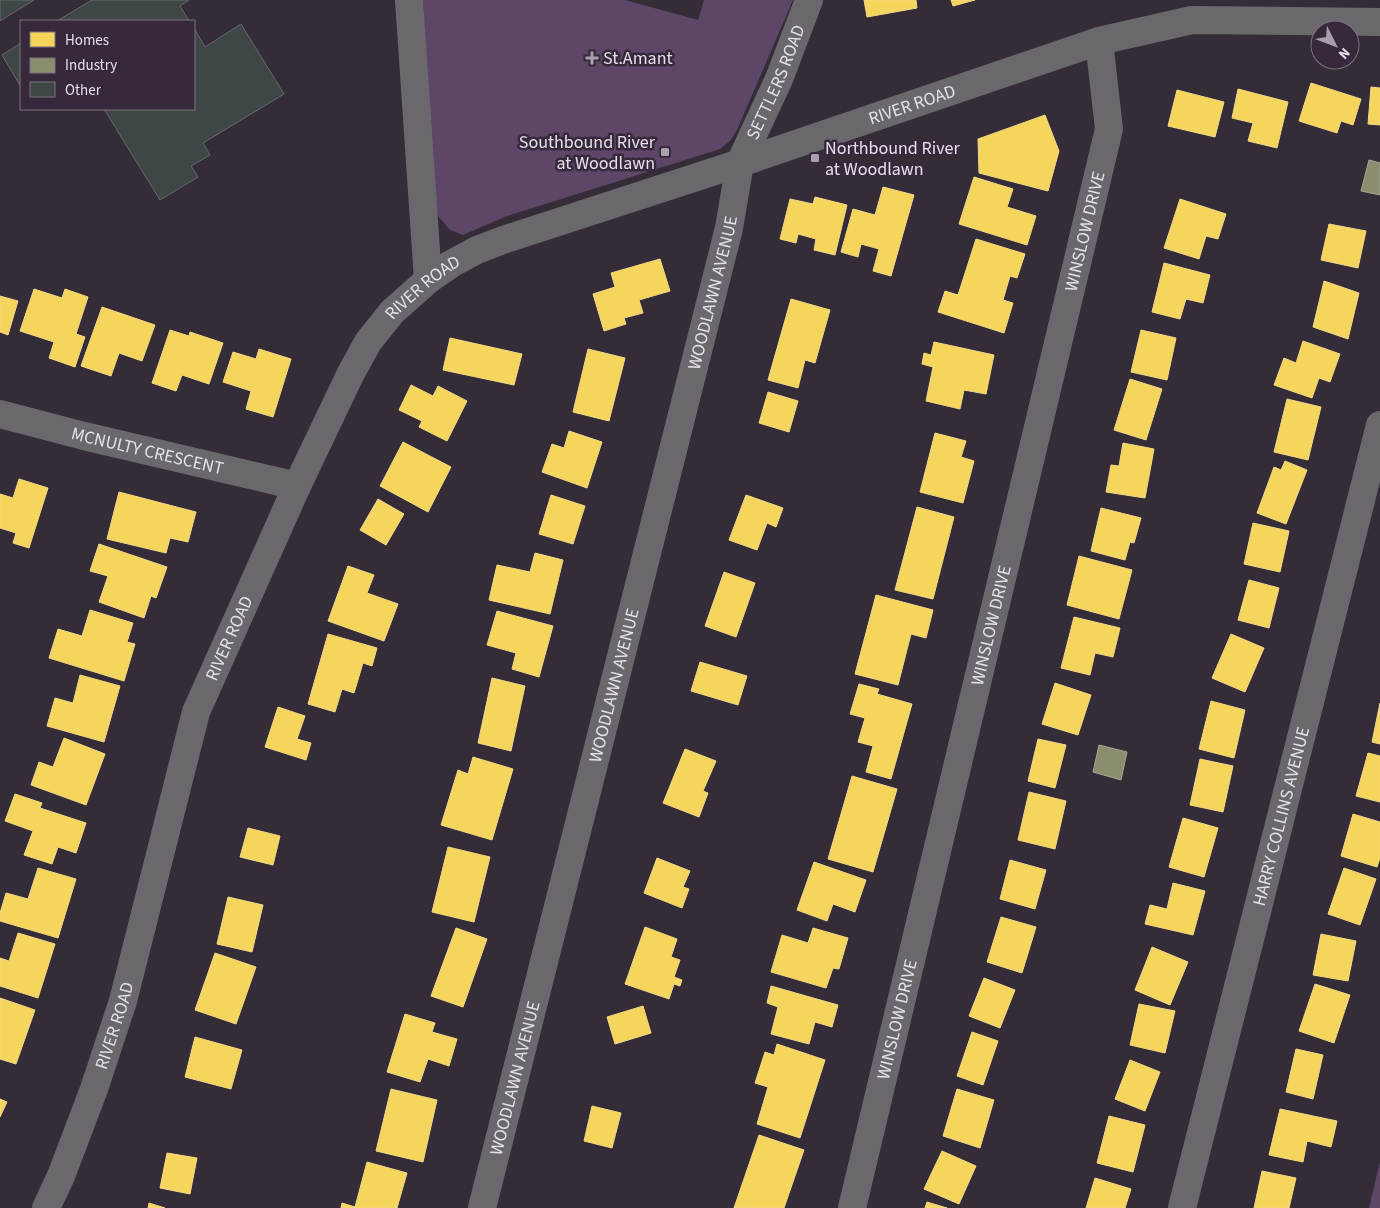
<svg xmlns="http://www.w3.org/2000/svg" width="1380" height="1208" viewBox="0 0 1380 1208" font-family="'Source Sans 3',sans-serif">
  <rect width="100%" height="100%" fill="#342d37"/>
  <path fill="#5e4668" d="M423,0H625L698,20L704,0H793L737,130L730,141L720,149L507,216L463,235L450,230L433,210Z
    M1380,1162V1208H1369Z"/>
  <path fill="#f6d55c" stroke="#f2d887" d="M864,0H916L917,8L867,17Z
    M951,0H975L953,6Z
    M1311,83L1361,99L1353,125L1341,121L1337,133L1299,121Z
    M1371,87L1380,88V125L1368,124Z
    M1238,89L1288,102L1277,148L1248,141L1253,123L1232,118Z
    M1177,90L1224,102L1215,137L1168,126Z
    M1045,115L1059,151L1048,191L979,173L978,139Z
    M974,177L1013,189L1007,207L1036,216L1027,245L959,224Z
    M883,187L914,195L891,276L873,271L879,249L861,244L858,257L841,252L853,209L875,215Z
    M815,197L847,205L835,255L814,250L816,239L798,234L796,243L780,239L790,199L813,204Z
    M1180,199L1226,214L1218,239L1206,236L1199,259L1164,248Z
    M1329,224L1366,231L1358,268L1321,260Z
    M976,239L1025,254L1017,278L1010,276L1003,300L1013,303L1004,333L938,312L945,291L958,295Z
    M660,259L670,291L639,300L643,313L624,318L626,324L604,331L593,294L615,287L611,273Z
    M1164,263L1210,275L1203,303L1186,299L1180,319L1152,312Z
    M1324,281L1359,293L1348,339L1313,327Z
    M34,289L62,298L65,289L88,297L76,334L85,337L75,367L49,358L54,342L20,331Z
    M0,296L18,301L8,335L0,332Z
    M791,299L830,310L815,363L805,360L798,388L768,380Z
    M102,307L155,325L142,361L119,353L111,376L81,366Z
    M170,330L189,336L190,332L223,343L209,384L182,375L176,391L152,383Z
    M1141,330L1176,338L1167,380L1131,372Z
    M450,338L522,354L514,385L443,370Z
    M1303,341L1340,354L1330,382L1319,378L1312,398L1274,385L1284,358L1296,363Z
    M934,342L994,355L986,394L964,390L960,409L926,401L933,367L922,364L924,353L931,355Z
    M259,349L291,359L273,417L246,409L251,391L223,382L233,352L256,359Z
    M588,349L625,358L609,421L573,412Z
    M1130,379L1162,389L1146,440L1114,430Z
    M411,385L433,396L438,386L467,401L447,441L419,427L422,421L399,410Z
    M768,392L798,401L789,432L759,423Z
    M1287,399L1321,407L1308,460L1274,452Z
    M569,431L602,442L587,488L542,472L552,444L564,448Z
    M935,433L966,441L961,457L974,461L963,503L920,492Z
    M403,442L451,467L428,512L380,486Z
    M1123,443L1154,449L1145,498L1106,492L1111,465L1119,466Z
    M1285,461L1307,470L1286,524L1257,513L1274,467L1281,470Z
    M19,479L48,488L29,548L13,543L16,533L0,528V494L13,498Z
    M119,492L196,512L188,542L170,538L166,553L107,539Z
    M551,495L585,506L573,544L539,534Z
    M746,495L783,508L776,527L767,523L757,550L729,540Z
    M378,499L404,514L386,545L360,530Z
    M917,507L954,517L933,599L895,590Z
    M1101,508L1141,518L1134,543L1130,542L1125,560L1091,551Z
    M1253,523L1289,531L1280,572L1244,564Z
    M99,544L167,567L156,598L151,596L144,618L99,602L108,576L90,571Z
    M535,553L563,560L550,614L489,600L497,565L530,572Z
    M1079,556L1132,570L1119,619L1067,605Z
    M348,566L374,575L367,593L398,604L384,641L328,621Z
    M724,572L755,583L736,637L705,626Z
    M1249,580L1279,588L1269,628L1238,620Z
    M876,595L933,610L926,638L911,634L898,685L855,674Z
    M90,610L133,623L127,642L135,644L124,681L49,658L58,629L82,636Z
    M497,611L553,626L539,677L512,669L516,653L487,645Z
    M1074,617L1120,628L1113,657L1095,653L1090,675L1061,668Z
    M328,634L377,648L372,666L363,663L354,693L342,689L335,712L308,704Z
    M1231,634L1264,648L1245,692L1212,678Z
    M700,662L747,676L738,705L691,691Z
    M80,675L120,686L104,742L47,726L55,698L73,703Z
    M492,678L525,686L511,751L478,743Z
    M1055,683L1091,695L1078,735L1042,724Z
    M859,684L879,689L877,694L912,704L891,779L866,772L873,746L858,742L865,718L850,714Z
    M1211,701L1245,710L1234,758L1199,749Z
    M1380,703V744L1372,742Z
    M278,707L305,716L297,739L311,743L306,760L265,747Z
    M64,738L105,754L86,805L31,785L39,762L53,767Z
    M1038,739L1066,745L1055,788L1028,781Z
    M685,749L716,761L703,791L708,793L699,817L663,803Z
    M1368,753L1380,756V802L1356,796Z
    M473,757L513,769L492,840L441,825L458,770L468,774Z
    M1200,759L1233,766L1223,812L1190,805Z
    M852,776L897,789L873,872L828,859Z
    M1029,792L1066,801L1055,849L1018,840Z
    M15,794L42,803L40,808L86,823L76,853L58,847L52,864L24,855L33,831L5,821Z
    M1353,814L1380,822V858L1377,867L1341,856Z
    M1183,818L1218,828L1204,877L1169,867Z
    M248,828L280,836L273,865L240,857Z
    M448,847L490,857L474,922L432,912Z
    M657,858L690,871L683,887L689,889L682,908L644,893Z
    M1010,860L1046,870L1035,909L1000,899Z
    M814,862L866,880L855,912L833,904L827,921L797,910Z
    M38,868L76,879L58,938L0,921V913L6,893L28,899Z
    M1344,868L1376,879L1360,925L1328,914Z
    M1173,883L1205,891L1193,935L1145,924L1150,905L1167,909Z
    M228,897L263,905L252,952L217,944Z
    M1001,917L1036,927L1022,973L987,962Z
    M645,927L677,939L671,957L680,960L674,977L682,980L680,986L674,984L669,999L625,984Z
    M456,928L487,939L463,1007L431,996Z
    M813,928L848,938L839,969L833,968L826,988L771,972L782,935L808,943Z
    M18,933L55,944L38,998L0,986V958L9,961Z
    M1321,934L1356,941L1348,981L1313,975Z
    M1152,947L1188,962L1170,1005L1135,990Z
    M215,953L256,967L236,1024L195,1010Z
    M984,978L1015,990L1000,1028L969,1016Z
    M1315,984L1350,995L1334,1043L1299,1031Z
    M771,986L838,1005L832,1027L815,1022L809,1044L771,1034L778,1007L767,1003Z
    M0,998L35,1010L16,1064L0,1059Z
    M1139,1004L1175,1011L1165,1053L1130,1045Z
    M643,1006L651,1033L615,1044L607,1017Z
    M405,1014L435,1023L432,1032L457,1039L449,1066L428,1059L420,1082L387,1072Z
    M972,1032L998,1041L983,1085L957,1076Z
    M195,1037L242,1050L231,1089L185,1077Z
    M777,1044L825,1060L800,1138L757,1124L768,1087L755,1083L765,1052L774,1055Z
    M1296,1049L1323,1055L1313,1099L1286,1092Z
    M1130,1060L1160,1072L1145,1111L1115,1099Z
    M391,1089L437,1100L423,1162L376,1151Z
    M957,1089L994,1100L980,1148L943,1136Z
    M0,1099L7,1102L0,1117Z
    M592,1106L621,1113L612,1148L584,1141Z
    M1280,1109L1337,1121L1331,1147L1307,1141L1303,1162L1269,1155Z
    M1109,1116L1145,1125L1133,1172L1097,1163Z
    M759,1135L804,1150L784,1208H734Z
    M942,1151L976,1166L959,1204L924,1189Z
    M167,1153L197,1158L190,1194L160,1188Z
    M367,1162L407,1173L397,1208H341L342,1203L355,1207Z
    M1262,1171L1296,1178L1289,1208H1254Z
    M1095,1178L1131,1189L1125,1208H1086Z
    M927,1202L947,1208H925Z
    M149,1203L165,1208H148Z"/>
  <path fill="#8c8c6e" stroke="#a7a593" d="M1369,160L1380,163V195L1361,191Z
    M1099,745L1127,752L1121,780L1093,772Z"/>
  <path fill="#3e4646" stroke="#67696b" d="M0,0H34L0,21Z
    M92,0H189L180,6L189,21H57Z
    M241,24L284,94L203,143L210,155L191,166L198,177L160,200L104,109H194V28L205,47Z
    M21,43V87L2,55Z"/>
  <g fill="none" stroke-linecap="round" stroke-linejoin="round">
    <g stroke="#6b686d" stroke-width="28">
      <path d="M409,0L428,280"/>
      <path id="s1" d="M0,414L84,436L297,486"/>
      <path id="s2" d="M46,1208L61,1176L94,1089L123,1001L196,712L297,486L350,375L368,342L392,312L428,280L451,264L477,250L503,240L740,163L1099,41L1192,20L1380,22"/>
      <path id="s3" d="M482,1208L729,228L740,163L779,79L809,0"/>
      <path id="s4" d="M852,1208L1109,129L1099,41"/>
      <path id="s5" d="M1182,1208L1380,425"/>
    </g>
  </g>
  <g fill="#a8a1ab" stroke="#36293b" stroke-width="2">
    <path d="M589.5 50.5h5v5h5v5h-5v5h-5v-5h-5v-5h5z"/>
    <rect x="660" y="147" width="10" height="10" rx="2.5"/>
    <rect x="810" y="153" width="10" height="10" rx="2.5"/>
  </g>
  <g text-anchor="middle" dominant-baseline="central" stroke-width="5" stroke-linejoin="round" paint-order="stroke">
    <g font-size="18" fill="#e7dfea" stroke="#36293b" text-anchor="start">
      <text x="603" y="58">St.Amant</text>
      <text x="655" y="142" text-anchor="end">Southbound River<tspan x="655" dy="21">at Woodlawn</tspan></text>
      <text x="825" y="148">Northbound River<tspan x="825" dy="21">at Woodlawn</tspan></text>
    </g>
    <g font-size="18" fill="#e7dfea" stroke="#36293b">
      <text stroke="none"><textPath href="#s3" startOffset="1165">SETTLERS ROAD</textPath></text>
      <text stroke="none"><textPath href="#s2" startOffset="1530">RIVER ROAD</textPath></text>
      <text stroke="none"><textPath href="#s4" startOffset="1004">WINSLOW DRIVE</textPath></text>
      <text stroke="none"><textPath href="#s2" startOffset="1005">RIVER ROAD</textPath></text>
      <text stroke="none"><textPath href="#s3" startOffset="944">WOODLAWN AVENUE</textPath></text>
      <text stroke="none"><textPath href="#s1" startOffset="152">MCNULTY CRESCENT</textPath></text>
      <text stroke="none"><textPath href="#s4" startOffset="599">WINSLOW DRIVE</textPath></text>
      <text stroke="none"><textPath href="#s2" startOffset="600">RIVER ROAD</textPath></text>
      <text stroke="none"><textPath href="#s3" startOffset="539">WOODLAWN AVENUE</textPath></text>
      <text stroke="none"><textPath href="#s5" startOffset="404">HARRY COLLINS AVENUE</textPath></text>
      <text stroke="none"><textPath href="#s4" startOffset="194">WINSLOW DRIVE</textPath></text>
      <text stroke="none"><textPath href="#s2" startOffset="195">RIVER ROAD</textPath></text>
      <text stroke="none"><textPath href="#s3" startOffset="134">WOODLAWN AVENUE</textPath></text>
    </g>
  </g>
  <rect x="20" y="20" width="175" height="90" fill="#36293b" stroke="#7d7281"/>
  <rect x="30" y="32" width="25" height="15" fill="#f6d55c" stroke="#7d7281"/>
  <text x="65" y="45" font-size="15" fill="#e7dfea">Homes</text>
  <rect x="30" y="58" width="25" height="15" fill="#8c8c6e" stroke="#7d7281"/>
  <text x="65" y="70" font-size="15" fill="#e7dfea">Industry</text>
  <rect x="30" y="82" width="25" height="15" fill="#3e4646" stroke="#7d7281"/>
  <text x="65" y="95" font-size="15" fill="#e7dfea">Other</text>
  <g transform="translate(1335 45) rotate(132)"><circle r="24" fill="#36293b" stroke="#7d7281"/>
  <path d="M0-4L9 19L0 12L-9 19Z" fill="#a8a1ab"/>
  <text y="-8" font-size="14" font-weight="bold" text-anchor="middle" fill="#e7dfea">N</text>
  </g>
</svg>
